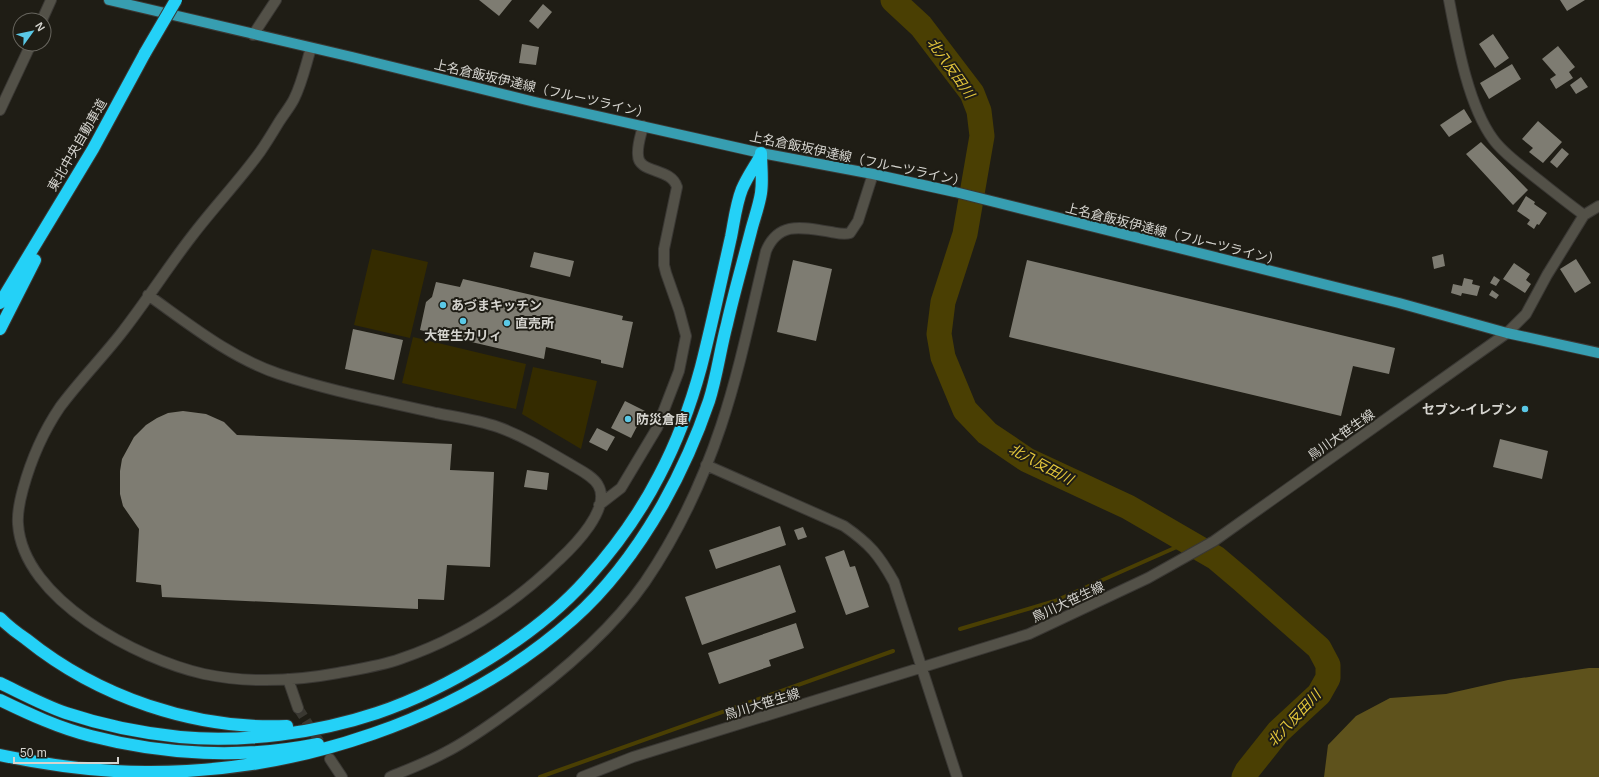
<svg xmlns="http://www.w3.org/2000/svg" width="1599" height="777" viewBox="0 0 1599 777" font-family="Arial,'Noto Sans JP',sans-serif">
  <rect width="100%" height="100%" fill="#1f1d15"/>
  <path fill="#342b00" d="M372,249L428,262L410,338L354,325Z
    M413,337L526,364L516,409L402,383Z
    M533,367L597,381L581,449L522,414Z"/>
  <path fill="#5e521c" d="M1589,668H1599V777H1324L1328,745L1356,716L1390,698L1446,694L1508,680Z"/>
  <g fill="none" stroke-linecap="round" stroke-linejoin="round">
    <path stroke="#4a3f03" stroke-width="4" d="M960,629L1055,601L1188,542
      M540,777L893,651"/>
    <path stroke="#4a3f03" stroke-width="25" d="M893,0L921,26L972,93L979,111L982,136L965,234L943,302L939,334L943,357L965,410L987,433L1027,460L1128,507L1216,558L1242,580L1319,648L1328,665V678L1319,694L1278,732L1247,771L1244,777"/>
  </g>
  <path fill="#7e7c72" d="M479,0H512L499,16Z
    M1560,0H1585L1567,11Z
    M543,4L552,12L538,29L529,21Z
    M1493,34L1509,58L1495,68L1479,44Z
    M522,44L539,47L536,65L519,63Z
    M1558,46L1575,67L1569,72L1573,78L1556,89L1550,79L1556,75L1542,59Z
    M1512,64L1521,79L1489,99L1480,83Z
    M1581,77L1588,87L1576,94L1570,85Z
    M1464,109L1472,122L1449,137L1440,125Z
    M1538,121L1562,142L1543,163L1529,152L1533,148L1522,139Z
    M1481,142L1528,190L1513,205L1466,154Z
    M1562,148L1569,154L1557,168L1550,162Z
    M1526,196L1535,202L1534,204L1547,213L1539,225L1537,224L1534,229L1527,224L1530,220L1517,211Z
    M534,252L574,261L570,277L530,267Z
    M1443,254L1445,266L1434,269L1432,257Z
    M1576,259L1591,283L1575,293L1560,269Z
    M793,260L832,269L816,341L777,332Z
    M1027,260L1395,348L1389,374L1353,366L1341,416L1009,337Z
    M1514,263L1530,274L1526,280L1531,284L1525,293L1503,279Z
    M1494,276L1500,280L1496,286L1490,283Z
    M1464,278L1473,280L1472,284L1480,286L1477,296L1462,293L1461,296L1451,293L1453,284L1462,286Z
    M463,279L623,316L622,320L633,322L623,368L601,363V360L546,347L544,359L420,330L426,302L432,297L436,282L460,287Z
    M1492,290L1499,295L1496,299L1489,295Z
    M353,329L403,340L394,380L345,369Z
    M625,401L645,411L631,438L611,428Z
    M183,411L206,414L224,422L237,435L452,444L450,470L494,472L490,567L447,565L444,600L418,599V609L162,597L161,585L136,582L139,529L123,506L120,494V471L122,459L134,437L146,425L157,418L168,413Z
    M597,428L615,437L607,451L589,442Z
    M1500,439L1548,451L1542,479L1493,467Z
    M527,470L549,473L547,490L524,487Z
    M780,526L786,545L716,569L709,550Z
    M803,527L807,537L798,540L794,530Z
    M844,550L850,567L855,566L869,607L846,615L825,557Z
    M780,565L796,612L702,645L685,597Z
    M796,623L804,648L769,660L771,666L719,684L708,653Z"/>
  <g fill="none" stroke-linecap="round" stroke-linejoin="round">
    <path stroke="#3a3831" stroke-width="10" stroke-dasharray="10 5" stroke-linecap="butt" d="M298,708L324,749"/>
    <g stroke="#3a3834" stroke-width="12">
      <path id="minor" d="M1449,0C1457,42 1468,105 1493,139C1503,153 1518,163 1531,174C1549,188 1566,202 1584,215
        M42,20L51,0
        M253,35L276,0
        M0,110L31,44
        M148,295C189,324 231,358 279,374C330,391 384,401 436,413C456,417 478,420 498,427C523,436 546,450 570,464C578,469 593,476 598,485C612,508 574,546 559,560C514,604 459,639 400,659C380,666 359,669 338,673C295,681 247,683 204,674C138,659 23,600 18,524C17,512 20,500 23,489C31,460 43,432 60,407C80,380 103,357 123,331C147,300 168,267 192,236C214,207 239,181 260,152C267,142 273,132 279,122C284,114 290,107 294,99C302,83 306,64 311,48
        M706,465L844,526C870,544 879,555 894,582L957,777
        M599,505L621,488L657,428L679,371L686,336L679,310L666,273L664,265V249L677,187C671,167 638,174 638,155C637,145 641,135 643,126
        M288,679L298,708
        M330,759L342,777
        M390,777C409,769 428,762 446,752C464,743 481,731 498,719C549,683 609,634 645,582C677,535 703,480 721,426C740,369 752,309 766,251C779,220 804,228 831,232C837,233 844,235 850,233L858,221L873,174
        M582,777L633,757L1029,634L1148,578L1214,541L1507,333L1526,314L1547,275L1584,215L1599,206"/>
    </g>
    <g stroke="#3a3834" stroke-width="12">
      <path id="major" d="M109,0L352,57L535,102L761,153L873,174L955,192L1399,303L1507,333L1599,353"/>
    </g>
    <g stroke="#3a3834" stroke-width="14">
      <path id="highway" d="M0,303L93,149L145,53
        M0,329L35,260
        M0,618C8,626 17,633 26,639C98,697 194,730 287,726
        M0,683C21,693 43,705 66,713C102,725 141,733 180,737C243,743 317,733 377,713C448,689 536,636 586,580C614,549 640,513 659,476C677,442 691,404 701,367C712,324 721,281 731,237C734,222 736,204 742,189C747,177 755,166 761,155
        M0,700C29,714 59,728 91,736C164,755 243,759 318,744
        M0,755C48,765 96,772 146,772C296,773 459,720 573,619C609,587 639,546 663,504C681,472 697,436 709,401C717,376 720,350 727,324C734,293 743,262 751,231C754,219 759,206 761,193C763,180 761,166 761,153"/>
    </g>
    <use href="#minor" stroke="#535148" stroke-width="10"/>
    <use href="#major" stroke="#379eb1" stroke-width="10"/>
    <use href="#highway" stroke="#24d1f7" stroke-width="12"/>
    <g stroke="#3a3834" stroke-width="14" stroke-linecap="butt">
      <path id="highway-bridge" d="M145,53L176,0"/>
    </g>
    <use href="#highway-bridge" stroke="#24d1f7" stroke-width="12"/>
  </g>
  <g fill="#5ac8e6" stroke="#1f1d15" stroke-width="1.5">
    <circle cx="443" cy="305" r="4"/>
    <circle cx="463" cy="321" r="4"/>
    <circle cx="507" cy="323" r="4"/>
    <circle cx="1525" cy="409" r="4"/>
    <circle cx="628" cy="419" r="4"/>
  </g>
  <g text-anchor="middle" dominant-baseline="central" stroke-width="4" stroke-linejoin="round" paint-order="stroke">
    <g font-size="13" fill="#d5d4cf" stroke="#1f1d15">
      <text transform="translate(542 89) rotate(13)">上名倉飯坂伊達線（フルーツライン）</text>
      <text transform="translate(77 145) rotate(-60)">東北中央自動車道</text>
      <text transform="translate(858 159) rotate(12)">上名倉飯坂伊達線（フルーツライン）</text>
      <text transform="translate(1173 234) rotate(14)">上名倉飯坂伊達線（フルーツライン）</text>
      <text transform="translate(1341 435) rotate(-35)">鳥川大笹生線</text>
      <text transform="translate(1068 602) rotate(-25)">鳥川大笹生線</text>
      <text transform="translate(762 704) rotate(-17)">鳥川大笹生線</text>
    </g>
    <g font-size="13" font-weight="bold" fill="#d5d4cf" stroke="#1f1d15" text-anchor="start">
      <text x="451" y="305">あづまキッチン</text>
      <text x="515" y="323">直売所</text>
      <text x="463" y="335" text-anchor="middle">大笹生カリィ</text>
      <text x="1517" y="409" text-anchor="end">セブン-イレブン</text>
      <text x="636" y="419">防災倉庫</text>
    </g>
    <g font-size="14" font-style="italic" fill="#e4c73b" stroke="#1f1d15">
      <text transform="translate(951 68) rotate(55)">北八反田川</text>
      <text transform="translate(1041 464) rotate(28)">北八反田川</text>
      <text transform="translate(1294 718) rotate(-47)">北八反田川</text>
    </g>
  </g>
  <g transform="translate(32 32) rotate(57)"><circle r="19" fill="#1f1d15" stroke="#68665f"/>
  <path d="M0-3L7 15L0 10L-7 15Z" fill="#5ac8e6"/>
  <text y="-6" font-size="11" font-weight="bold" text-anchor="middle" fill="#d5d4cf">N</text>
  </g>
  <path d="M14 757v6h104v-6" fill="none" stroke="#d5d4cf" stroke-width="2"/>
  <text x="20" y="757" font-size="12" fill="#d5d4cf" stroke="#1f1d15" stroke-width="3" paint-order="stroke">50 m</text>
</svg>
